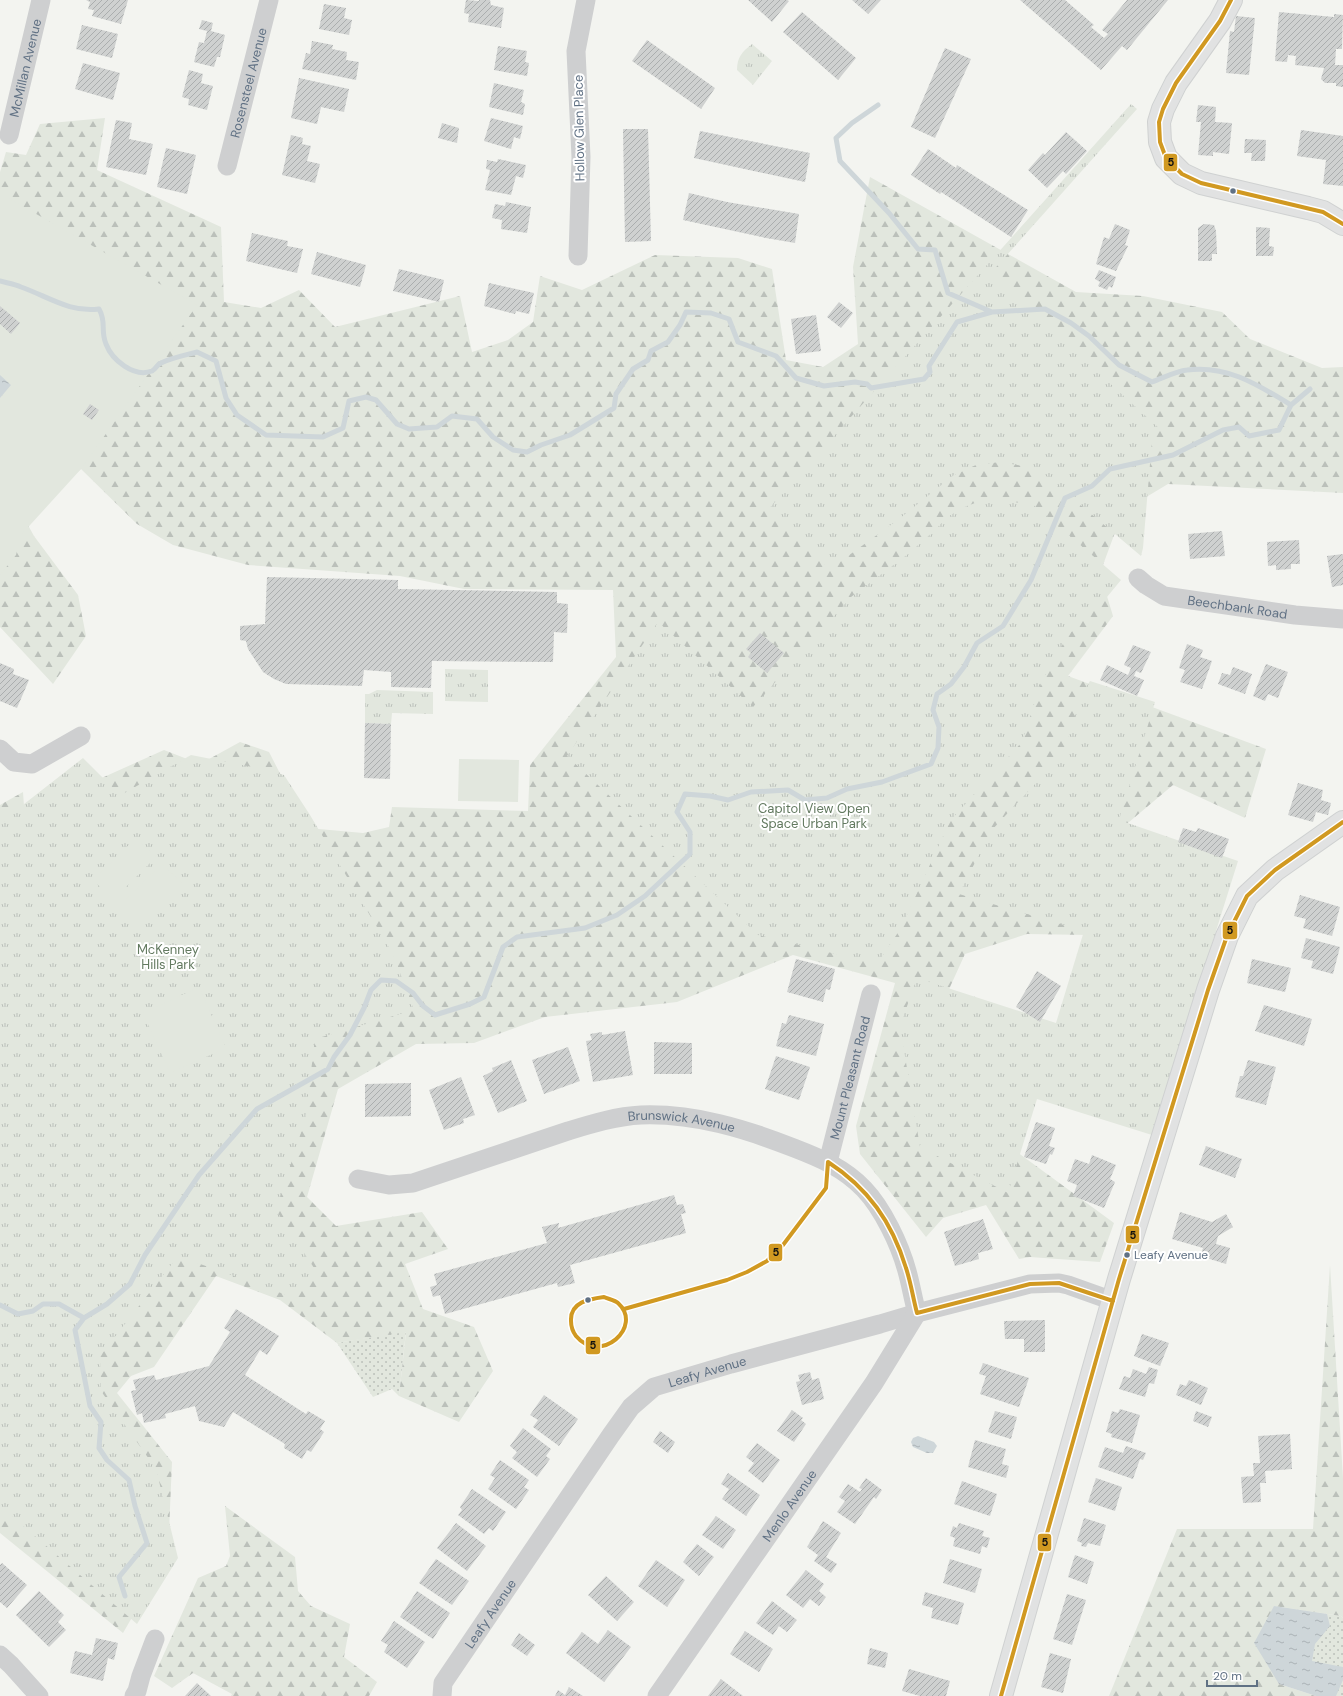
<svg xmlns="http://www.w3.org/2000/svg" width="1343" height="1696" viewBox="0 0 1343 1696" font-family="'DM Sans',sans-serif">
  <defs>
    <pattern id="grass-dots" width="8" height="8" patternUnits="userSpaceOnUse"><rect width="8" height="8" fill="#e2e7de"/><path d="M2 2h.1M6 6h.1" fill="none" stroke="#bbc0ba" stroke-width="1.8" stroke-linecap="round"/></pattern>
    <pattern id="forest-firs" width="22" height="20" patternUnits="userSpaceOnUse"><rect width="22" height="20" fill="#e2e7de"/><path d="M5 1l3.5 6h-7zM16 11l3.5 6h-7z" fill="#bbc0ba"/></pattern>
    <pattern id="park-tufts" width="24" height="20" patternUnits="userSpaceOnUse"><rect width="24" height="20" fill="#e2e7de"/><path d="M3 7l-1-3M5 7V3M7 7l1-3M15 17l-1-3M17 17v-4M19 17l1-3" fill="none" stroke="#bbc0ba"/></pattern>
    <pattern id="water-ripples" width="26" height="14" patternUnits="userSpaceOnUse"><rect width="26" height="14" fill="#ced6d9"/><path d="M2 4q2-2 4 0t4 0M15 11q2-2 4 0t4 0" fill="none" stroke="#abb2b6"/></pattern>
    <pattern id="building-hatch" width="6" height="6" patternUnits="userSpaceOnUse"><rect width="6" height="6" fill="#cfd1d0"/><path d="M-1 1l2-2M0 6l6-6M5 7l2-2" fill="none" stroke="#abaeae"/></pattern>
  </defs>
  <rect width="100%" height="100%" fill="#f3f4f0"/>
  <path fill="url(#grass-dots)" d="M406,1331L399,1396L392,1389L373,1397L337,1343Z
    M1274,1606L1341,1616L1343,1618V1696H1316Z"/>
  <path fill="url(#forest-firs)" d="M105,118L97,170L221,227L224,302L261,308L299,290L335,327L460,296L472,352L508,340L533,322L540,276L582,290L655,255L738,258L772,269L786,360L823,367L858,344L853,267L870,177L1076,292L1143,296L1222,312L1250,339L1322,368L1343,367V493L1168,484L1123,511L1100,573L1113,616L1068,676L1266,749L1245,818L1173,785L1122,828L1088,935L1027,934L965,954L940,1009L1033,1096L1013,1149L1114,1223L1100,1262L1030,1257L1019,1259L986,1205L943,1218L926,1237L860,1154L856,1126L895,983L793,955L677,1002L545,1017L474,1043L416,1044L338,1089L307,1197L336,1226L422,1212L448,1249L405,1264L423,1309L474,1327L493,1371L459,1422L399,1396L406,1332L337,1343L280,1300L216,1276L154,1367L131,1376L117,1393L172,1462L168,1555L123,1633L0,1533V1140L95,781L164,750L200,764L240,742L269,752L308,828L363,833L389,827L392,807L528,811L530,765L616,657L613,590L464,589L400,576L248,565L173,545L137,524L81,469L42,505L0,302V172L6,152L26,155L40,124Z
    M0,487L13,498L34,536L78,595L86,636L53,684L0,627Z
    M23,792L29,877L0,896V805Z
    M1330,1265L1343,1478V1618L1341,1616L1274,1606L1279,1684L1316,1696H1109L1177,1529H1313Z
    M225,1506L295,1557L298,1591L311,1606L350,1624L344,1657L377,1682L369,1696H231L232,1694L193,1673L172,1688L154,1676L198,1578L226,1566L230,1556Z"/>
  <path fill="url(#park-tufts)" d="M752,44L772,61L753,85L737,70C737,57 742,52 752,44Z
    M1131,104L1137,109L990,274L1160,429L1152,440L1143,548L1141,556L1045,475L1023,466L1000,462L976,465L954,475L899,519L830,569L766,512Z
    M1004,500L1035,506L1121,580L1107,597L1068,635L1041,683L1022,742L950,821L901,928L877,964L758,935L567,756L658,622L753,707L851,597L908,554L935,530L946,518L962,508L980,501Z
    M445,669L488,670V702L445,701Z
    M1090,681L1155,702L1119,820L1238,861L1152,1135L1037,1099L1008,1193L920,1147L900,1026L917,978L1056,1023L1084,931L959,894L991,831L1063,754L1082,694Z
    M377,690L433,692V714L392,713L391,724L365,723V694H369Z
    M191,755L263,769L284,775L310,815L393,954L414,1010L315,1039L305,1120L276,1210L318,1274L292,1297L178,1256L100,1356L101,1391L156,1469L178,1558L137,1624L0,1506V826L10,815L83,758L111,786L121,795Z"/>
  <path fill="#e2e7de" d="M0,196L8,198L197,305L81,469L21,535L16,555L0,575Z
    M459,759L519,760L518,802L458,801Z
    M136,838L156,857L113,900L93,880Z
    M162,864L182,883L139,926L119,906Z
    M199,987L226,1048L170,1073L143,1013Z"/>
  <path fill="url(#water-ripples)" d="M0,375L11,385L0,398Z
    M918,1436L934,1442L937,1446L933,1453H927L913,1447L911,1442L913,1438Z
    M1274,1606L1327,1614L1330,1626L1315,1644L1312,1661L1343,1667V1680L1336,1696H1316L1279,1684L1254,1643Z"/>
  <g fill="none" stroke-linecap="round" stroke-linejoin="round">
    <path stroke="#ced6d9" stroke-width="5" d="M878,105L852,123L836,138L840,161L889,213L918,249L935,250L948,293L992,312
      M0,281C7,283 14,284 21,287C47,296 70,313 99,309C107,323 100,330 106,344C112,360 134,378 152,371C156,369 157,364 161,363C171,358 186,355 197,352L216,361L226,398L237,415L266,435L323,437L343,428L349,401L366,397L376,400L397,424L409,429L437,427L452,416L477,419L493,437L513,450L527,452L541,445L570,435L614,408L616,394L633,369L648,360L651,351L668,342L680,325L686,312L711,313L729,319L738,342L776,356L796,378L824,386L855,382L867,384L871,388L924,379L930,372L929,366L957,322L992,312L1045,309L1071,323L1089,336L1119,365L1152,382C1163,378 1176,371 1187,370C1228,365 1258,385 1291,405
      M0,1305L18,1314L33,1311L43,1304H59L84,1318L107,1304L130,1284L145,1255L199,1175L257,1109L328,1069L334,1057L350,1035L364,1008L371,990L381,980L396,981L413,993L423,1006L435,1015L470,1004L484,997L503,947L517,937L585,928L617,915L645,896L690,854V832L677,812L685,794L710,796L728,800L751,792L788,790L805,800L827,798L847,789L882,782L931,764L938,748L939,727L933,710L937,694L951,684L964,667L977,643L1003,626L1031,580L1065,498L1092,486L1110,469L1173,455L1223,430L1239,427L1249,436L1279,430L1291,405L1310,389
      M84,1318L75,1330L90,1406L101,1422L99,1448L107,1460L129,1480L135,1506L147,1543L119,1577L125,1596"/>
  </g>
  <path fill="url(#building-hatch)" d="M86,0H128L121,24L92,16L94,10L88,9L90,2Z
    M466,0L479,1V0H490L491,5L504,8L501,28L468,22L469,14L464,13Z
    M748,0H787L789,1L772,22Z
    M852,0H881L868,14Z
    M1020,0H1065L1094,25L1091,27L1104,38L1108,34L1102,30L1127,0H1168L1127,50L1122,46L1101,70Z
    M324,4L346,8L344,18L352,20L349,35L319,29Z
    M802,12L856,58L838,80L783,32Z
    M1279,12L1334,17V14L1343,15L1342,49H1336L1335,65H1343V87L1336,86V83H1325L1321,79L1324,68L1295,65L1296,56L1288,55L1287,62L1275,61Z
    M1236,16L1255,18L1249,75L1226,73L1230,31L1234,32Z
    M202,20L213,23L211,31L225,35L220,57H217L214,67L194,62L199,42L204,43L207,31L199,29Z
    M82,25L118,34L112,58L76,49Z
    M647,40L715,88L701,109L632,61Z
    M312,41L333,45L332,49L347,52L346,60L359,62L356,80L302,69L306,53L310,54Z
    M498,46L527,51L525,62L529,63L527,76L494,70Z
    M945,48L971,59L935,138L911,127Z
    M83,63L120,73L113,100L75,89Z
    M189,70L203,74L201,83L213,86L207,110L188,105L189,99L182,97Z
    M299,78L349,89L344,112L321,107L317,124L291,118Z
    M494,83L524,90L521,102L525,104L523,115L489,107Z
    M1198,105L1216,107L1215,122L1232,123L1229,154L1213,152V156L1198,155L1201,122H1196Z
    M491,118L523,126L520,139L514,137L511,149L484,141Z
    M116,120L132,123L129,139L153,144L146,175L106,167Z
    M442,123L459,128L457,143L438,138Z
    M623,129H648L651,241L625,242Z
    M1301,130L1343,136V186L1323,184L1326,160L1297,156Z
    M700,131L810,153L805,182L694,158Z
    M1066,132L1087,151L1066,174L1063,171L1047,188L1028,170L1043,153L1045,155Z
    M291,135L303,138L302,144L311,146L307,161L320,164L315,183L282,175Z
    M1245,139L1266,140L1265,161H1251L1252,153H1244Z
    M166,148L196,155L187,194L157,187Z
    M928,149L956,168L957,165L1028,210L1011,237L941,192L940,194L911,175Z
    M498,159L526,165L523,178L516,176L511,195L485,190L490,170L486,169L487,160L497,162Z
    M689,193L727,202L799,214L795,243L766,238L683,220Z
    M506,202L531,207L527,233L501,229L502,220L492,218L495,204L505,206Z
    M1115,224L1130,230L1125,245L1128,246L1116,271L1096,264L1104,237L1109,239Z
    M1204,224L1214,225L1216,231L1217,254H1212V261H1198V228Z
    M1256,227L1270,228L1269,246L1274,247L1273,256H1256Z
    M252,233L288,241L287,246L303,249L297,273L246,261Z
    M317,252L366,265L360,287L311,274Z
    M399,269L444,280L439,302L393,291Z
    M1099,270L1116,277L1112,288L1109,286L1107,290L1098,286L1100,282L1095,279Z
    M489,283L534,293L529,314L516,311L515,314L484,306Z
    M839,302L853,313L841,328L827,317Z
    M0,306L20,323L11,334L0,324Z
    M816,315L821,351L796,354L791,319Z
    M90,404L99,410L92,420L83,414Z
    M1222,531L1225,556L1190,559L1188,534Z
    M1299,540L1300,564H1291V569L1276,570V565L1268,566L1267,542Z
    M1343,554V585L1332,587L1327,556Z
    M267,577L398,580V589L557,592V603L568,604L567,633L554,632L553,662L432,661L431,688L391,687V672L364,670L362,686L286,684L274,679L263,672L248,649L246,641L240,640V626L265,624Z
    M760,633L784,653L767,673L748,657L751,653L746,649Z
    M1187,644L1203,650L1200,657L1212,661L1202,689L1180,682L1185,670L1179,668Z
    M1133,645L1151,652L1141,673L1136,671L1134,676L1144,680L1137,696L1100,680L1107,665L1128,675L1131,668L1124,665Z
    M0,663L14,669L13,674L29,680L17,708L0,701Z
    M1266,664L1288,672L1278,698L1268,694L1265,701L1253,696Z
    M1233,667L1252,674L1245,694L1218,684L1222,673L1230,675Z
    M365,723L391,724L390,779L364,778Z
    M1298,783L1323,790L1321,800L1331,803L1328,815L1316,812L1313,822L1288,815Z
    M1183,828L1196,832L1198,828L1229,839L1222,858L1178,842Z
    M1300,895L1340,907L1332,936L1303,928L1306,919L1294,916Z
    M1306,938L1340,947L1333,974L1311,968L1313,961L1301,958Z
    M796,959L835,969L830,990L826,989L823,1002L787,992Z
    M1252,959L1291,968L1285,992L1247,983Z
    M1037,971L1061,986L1040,1022L1016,1007Z
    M1264,1005L1312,1019L1304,1046L1255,1031Z
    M789,1015L824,1024L816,1056L776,1046L782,1023L786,1024Z
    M625,1031L633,1075L593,1082L586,1041L592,1040L590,1034L602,1032V1035Z
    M654,1042L692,1043V1074H654Z
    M568,1047L580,1081L544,1094L532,1060Z
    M776,1056L810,1067L799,1100L765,1089Z
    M511,1060L527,1101L498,1113L483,1076L493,1071L492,1068Z
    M1248,1060L1276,1067L1266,1105L1235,1097L1240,1076H1243Z
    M461,1077L475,1115L463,1119L464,1123L444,1130L429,1090Z
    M411,1083V1116L365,1117V1084Z
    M1036,1122L1055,1128L1049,1146L1055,1148L1052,1155L1050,1154L1046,1164L1024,1157Z
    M1206,1146L1242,1159L1235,1178L1199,1165Z
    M1092,1155L1116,1165L1110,1179L1115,1182L1104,1208L1073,1196L1077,1185L1067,1181L1075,1159L1089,1164Z
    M674,1195L677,1205L683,1204L686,1213L681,1214L686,1233L570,1265L575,1283L558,1287L557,1283L445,1314L440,1295L433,1297L430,1287L437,1285L434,1274L547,1243L542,1227L559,1223L558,1228Z
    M1180,1212L1212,1222L1226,1214L1233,1227L1218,1236L1216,1244L1230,1248L1226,1264L1200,1256L1203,1248L1172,1239Z
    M983,1219L993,1249L978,1253L979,1259L955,1266L944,1232Z
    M236,1309L279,1336L267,1355L260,1350L245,1375L306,1414L308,1411L325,1421L320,1429L324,1432L311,1452L307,1450L302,1459L284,1448L285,1444L233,1412L224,1427L199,1421L195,1406L165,1414L166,1418L144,1423L142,1413L137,1415L131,1391L136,1390L133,1380L154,1375L156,1380L209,1366L230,1332L224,1328Z
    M1045,1320V1352H1024V1339H1005L1004,1321Z
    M1142,1334L1169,1343L1160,1366L1134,1356Z
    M983,1363L1029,1378L1019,1407L980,1394L986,1376L979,1374Z
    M1149,1367L1158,1370L1154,1384L1149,1383L1145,1397L1119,1389L1124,1376L1130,1378L1133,1369L1146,1374Z
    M810,1372L812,1380L819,1378L824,1399L802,1405L796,1382L800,1381L798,1375Z
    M1189,1380L1208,1388L1201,1405L1176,1395L1180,1384L1186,1386Z
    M544,1395L578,1419L559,1446L533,1427L538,1420L530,1415Z
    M1120,1409L1140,1415L1132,1443L1111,1437L1112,1434L1106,1432L1112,1411L1118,1413Z
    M792,1410L803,1418L801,1420L806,1424L794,1442L777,1431Z
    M995,1411L1017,1417L1011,1439L988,1432Z
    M1196,1411L1212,1417L1208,1427L1193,1421Z
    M523,1428L551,1449L546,1456L550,1459L537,1477L512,1458L517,1452L510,1446Z
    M660,1431L675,1442L668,1453L653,1442Z
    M1290,1434L1292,1469L1265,1471L1266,1483H1260L1261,1502L1243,1503L1241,1477L1254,1476L1253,1463H1260L1258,1436Z
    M975,1440L1006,1449L1002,1464L1009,1466L1006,1478L968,1467Z
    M757,1443L780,1460L763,1483L748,1471L754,1463L746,1457Z
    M1126,1446L1146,1453L1143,1460L1140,1459L1133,1479L1098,1467L1105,1447L1123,1453Z
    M500,1460L529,1480L524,1487L529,1490L516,1509L488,1489L495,1478L490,1475Z
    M728,1473L760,1495L746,1516L722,1499L729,1489L721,1484Z
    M866,1478L882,1490L876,1499L874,1497L855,1524L837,1512L845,1501L839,1497L848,1484L860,1492L862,1489L859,1488Z
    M1096,1478L1122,1487L1115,1511L1088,1502Z
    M962,1481L997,1494L990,1516L954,1504Z
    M472,1489L506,1512L493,1531L489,1528L484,1534L458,1515L462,1510L460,1507Z
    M716,1516L736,1530L723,1549L702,1535Z
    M1084,1518L1106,1525L1100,1546L1088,1543L1086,1547L1081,1546L1082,1543L1077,1541Z
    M823,1521L841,1533L826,1557L837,1564L831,1573L814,1561L818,1555L807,1547Z
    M456,1523L486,1546L467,1571L437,1548Z
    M959,1523L984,1531L982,1536L990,1538L987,1548L982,1546L980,1554L953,1546L955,1538L950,1536L953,1526L957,1528Z
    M697,1544L714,1557L699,1576L683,1562Z
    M1075,1555L1094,1562L1087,1584L1068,1577Z
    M436,1559L469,1581L452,1605L419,1583Z
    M950,1559L982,1569L975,1593L943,1583Z
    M656,1560L685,1580L667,1607L638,1586Z
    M2,1563L27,1585L7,1608L0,1602V1565Z
    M806,1570L824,1584L819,1591L826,1597L819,1606L810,1599L803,1608L786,1595Z
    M606,1576L634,1602L617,1621L588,1595Z
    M39,1591L64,1615L58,1622L66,1630L49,1647L16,1615Z
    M417,1591L450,1613L433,1639L400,1617Z
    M925,1592L964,1603L958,1625L931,1618L933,1608L922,1605Z
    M1067,1594L1086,1600L1072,1645L1053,1639Z
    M772,1601L797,1620L787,1632L779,1626L773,1635L756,1623Z
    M394,1621L425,1642L407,1668L384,1652L388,1645L381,1641Z
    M608,1630L631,1647L604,1682L566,1653L582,1632L598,1644Z
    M745,1631L773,1649L759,1672L730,1654Z
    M519,1633L535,1645L527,1656L511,1645Z
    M96,1638L118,1643L114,1660L108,1658L103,1681L70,1673L75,1651L92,1655Z
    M870,1648L888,1653L885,1668L867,1664Z
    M1050,1653L1071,1659L1063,1693L1041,1687Z
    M909,1669L950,1681L946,1696H920L902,1691Z
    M721,1679L743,1696H708Z
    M197,1683L211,1696H185Z
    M569,1687L583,1696H555L558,1690L565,1695Z"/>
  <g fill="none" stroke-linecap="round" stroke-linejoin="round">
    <g stroke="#cfd1d1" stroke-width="24">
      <path id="major" d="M1231,0L1220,21L1176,83L1163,109L1159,122L1160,142L1166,158L1182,174L1201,183L1308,208L1323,212L1343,224
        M1001,1696L1119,1279L1208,990L1227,936L1247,896L1275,870L1343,822"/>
    </g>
    <g stroke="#cecfd0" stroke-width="19">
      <path id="s1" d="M9,135L41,0"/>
      <path id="s2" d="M227,166L269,0"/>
      <path d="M578,256L581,157L576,51L586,0"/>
      <path id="s3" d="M1138,578L1146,585L1164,596L1295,615L1343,619"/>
      <path d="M0,749L14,762L32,764L81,736"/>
      <path id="s4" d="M828,1162L871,994"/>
      <path id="s5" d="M358,1179L389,1185L413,1183L568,1131C591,1124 617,1116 641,1115C694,1113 746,1129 794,1148C820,1158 844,1168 864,1189C883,1209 900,1245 907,1271C911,1285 913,1299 917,1313"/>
      <path d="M0,1655L11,1665L39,1696"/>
      <path d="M134,1696L137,1691L141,1676L155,1639"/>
      <path id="s6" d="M442,1696L443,1683L611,1435L631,1407L654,1387L731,1364L880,1324L917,1313L1030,1284L1059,1283L1068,1285L1113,1301"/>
      <path id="s7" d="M657,1696L874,1383L917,1313"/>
    </g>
    <use href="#major" stroke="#e1e2e2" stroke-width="22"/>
    <g stroke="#fff" stroke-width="7">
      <path id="bus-1" d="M1231,0L1220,21L1176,83L1163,109L1159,122L1160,142L1166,158L1182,174L1201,183L1323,212L1343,224
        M604,1297C608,1299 615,1300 618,1303C644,1327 600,1365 576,1336C573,1332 571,1326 571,1321C570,1302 589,1299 604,1297Z
        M624,1309L727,1280L747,1272L767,1261L783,1245L826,1188L828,1162C868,1188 892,1222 906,1268C911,1283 913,1298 917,1313L1030,1284L1059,1283L1113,1301
        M1001,1696L1119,1279L1208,990L1227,936L1247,896L1275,870L1343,822"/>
    </g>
    <use href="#bus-1" stroke="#d19921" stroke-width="4"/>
  </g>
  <g fill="#607184" stroke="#fff" stroke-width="1.5">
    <circle cx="1233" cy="191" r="3.5"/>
    <circle cx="1127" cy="1255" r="3.5"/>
    <circle cx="588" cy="1300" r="3.5"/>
  </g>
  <g text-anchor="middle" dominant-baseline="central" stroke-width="4" stroke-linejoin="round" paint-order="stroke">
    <g font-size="12" fill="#607184" stroke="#fff" text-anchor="start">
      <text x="1134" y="1255">Leafy Avenue</text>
    </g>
    <g font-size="13" fill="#607184" stroke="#fff">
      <text stroke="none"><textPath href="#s1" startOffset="69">McMillan Avenue</textPath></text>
      <text stroke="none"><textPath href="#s2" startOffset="86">Rosensteel Avenue</textPath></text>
      <text transform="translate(579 128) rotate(-91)">Hollow Glen Place</text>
      <text stroke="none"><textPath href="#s3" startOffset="106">Beechbank Road</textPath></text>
      <text stroke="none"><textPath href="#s4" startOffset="87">Mount Pleasant Road</textPath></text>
      <text stroke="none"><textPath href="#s5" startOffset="335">Brunswick Avenue</textPath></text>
      <text stroke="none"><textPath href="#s6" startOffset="433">Leafy Avenue</textPath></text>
      <text stroke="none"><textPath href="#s7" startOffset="232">Menlo Avenue</textPath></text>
      <text stroke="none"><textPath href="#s6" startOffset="97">Leafy Avenue</textPath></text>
    </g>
    <g font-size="13" fill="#637a60" stroke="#fff">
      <text x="814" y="808">Capitol View Open<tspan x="814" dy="15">Space Urban Park</tspan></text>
      <text x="168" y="949">McKenney<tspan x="168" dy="15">Hills Park</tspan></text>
    </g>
  </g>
  <g stroke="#fff" stroke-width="1.5">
    <rect x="1163" y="153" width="15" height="19" rx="4" fill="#d19921"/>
    <rect x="1222" y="921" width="16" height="19" rx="4" fill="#d19921"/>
    <rect x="1125" y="1225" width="15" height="19" rx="4" fill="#d19921"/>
    <rect x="768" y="1243" width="15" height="19" rx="4" fill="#d19921"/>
    <rect x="585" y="1336" width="16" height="19" rx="4" fill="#d19921"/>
    <rect x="1037" y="1533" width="15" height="19" rx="4" fill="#d19921"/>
  </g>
  <g font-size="11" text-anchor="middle" font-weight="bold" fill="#111">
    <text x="1171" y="166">5</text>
    <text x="1230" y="934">5</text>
    <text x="1133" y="1239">5</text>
    <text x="776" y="1256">5</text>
    <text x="593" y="1349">5</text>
    <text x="1045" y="1546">5</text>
  </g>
  <path d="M1207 1680v6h50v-6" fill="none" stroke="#607184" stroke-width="2"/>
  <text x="1213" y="1680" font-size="12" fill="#607184" stroke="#ffffff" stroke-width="3" paint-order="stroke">20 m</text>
</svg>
